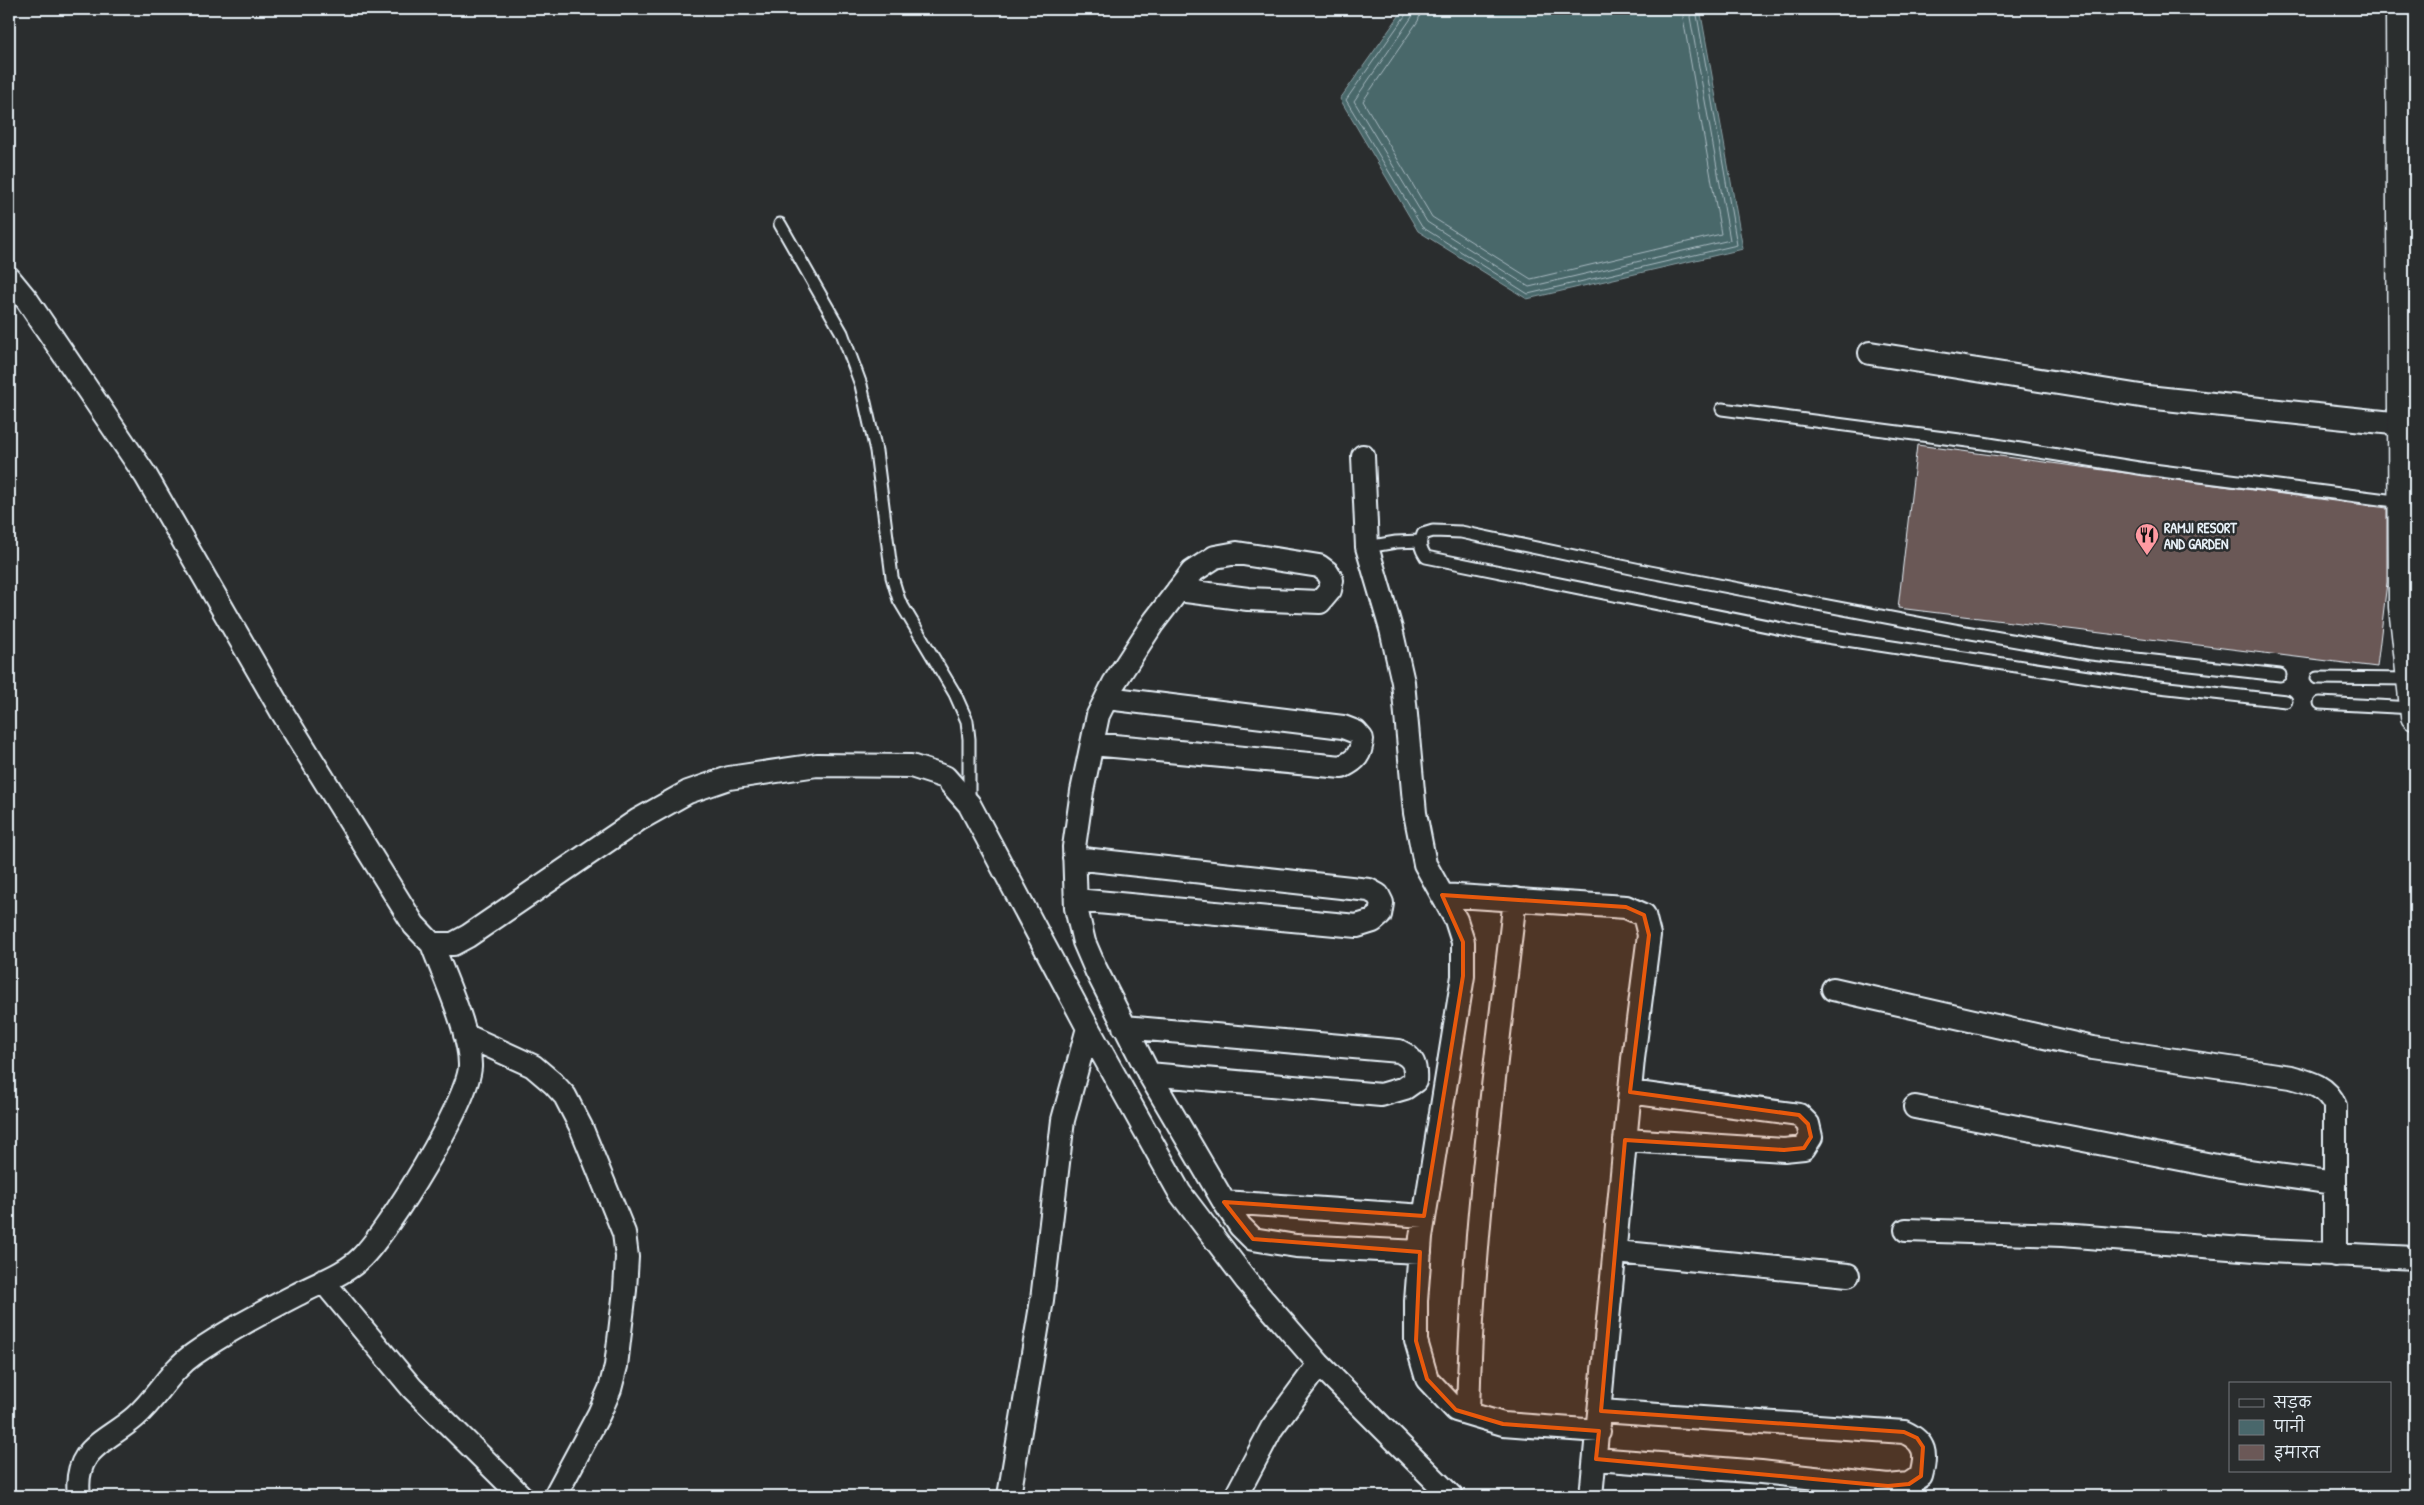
<svg xmlns="http://www.w3.org/2000/svg" width="2424" height="1505" viewBox="0 0 2424 1505" font-family="'Patrick Hand','Playpen Sans Deva',sans-serif">
  <rect width="100%" height="100%" fill="#2a2d2e"/>
  <filter id="ink" filterUnits="userSpaceOnUse"><feTurbulence type="fractalNoise" baseFrequency=".02" numOctaves="2"/><feDisplacementMap in="SourceGraphic" scale="10" xChannelSelector="R" yChannelSelector="G"/><feConvolveMatrix kernelMatrix="1 2 1 2 8 2 1 2 1" color-interpolation-filters="sRGB"/></filter>
  <g filter="url(#ink)">
    <path fill="#49676b" stroke="#899ea3" d="M1404,9H1707L1701,14L1743,249L1527,299L1418,231L1340,99Z"/>
    <g fill="none" stroke-linecap="round" stroke-linejoin="round">
      <path stroke="#a8bac0" stroke-width="1" d="M1408,9L1407,13L1346,100L1422,227L1528,294L1737,245L1697,15L1700,9
        M1414,9L1412,17L1354,101L1427,222L1529,287L1730,240L1690,17L1692,9
        M1422,9L1418,21L1363,101L1432,217L1531,279L1721,234L1683,18L1684,9"/>
    </g>
    <path fill="#6b5857" stroke="#e8f1f8" d="M1917,445L2387,508V582L2377,667L1898,608Z"/>
    <g fill="none" stroke-linecap="round" stroke-linejoin="round">
      <g stroke="#e8f1f8" stroke-width="15">
        <path id="lane" d="M780,224L842,333L861,385L876,451L892,577L899,600L955,694L967,721L969,739V803
          M1722,409L1983,443L2145,469L2403,502
          M1367,547L1396,542L1420,541
          M2280,675L2091,654L1954,630L1650,572L1461,532L1433,531L1423,534C1419,543 1420,548 1426,557L1807,634L2141,685L2286,701
          M2317,678L2411,679
          M2320,703L2414,708"/>
      </g>
      <g stroke="#e8f1f8" stroke-width="26">
        <path id="street" d="M9,278L27,300L146,476L282,712L414,925L432,944H453L468,936L638,820L688,792L729,778L817,765L911,766L945,777L969,804L1088,1028L1180,1193L1246,1280L1319,1364L1451,1496
          M1870,353L2147,397L2402,424
          M1363,456L1367,547L1391,629L1403,682L1415,813L1425,864L1456,920L1463,942V976L1421,1237L1416,1301V1341L1427,1379L1456,1410L1503,1424L1599,1431
          M1178,590L1248,599L1320,602L1330,590L1332,580L1327,572L1319,566L1237,553L1215,557L1192,572L1153,623L1114,683L1098,715L1082,791L1074,847L1076,908L1084,942L1096,970L1149,1074L1224,1202L1240,1226L1253,1239L1296,1246L1420,1252
          M1092,744L1342,767C1356,760 1361,755 1362,739L1356,732L1343,727L1107,698
          M1074,858L1369,890L1378,895L1382,903L1380,915L1373,921L1357,926L1076,900
          M1442,895L1626,907L1644,915L1649,935L1633,1059L1591,1496
          M1833,989L2093,1048L2291,1077C2310,1082 2328,1087 2335,1106V1255
          M1124,1027L1399,1051C1414,1058 1416,1065 1415,1081L1405,1088L1381,1095L1149,1074
          M465,1035L533,1066L553,1083L565,1096L581,1127L624,1233L627,1257L625,1290L616,1366L610,1389L599,1414L555,1496
          M1915,1107L2227,1168L2335,1183
          M1625,1140L1784,1150L1804,1148L1811,1137L1808,1124L1799,1115L1630,1092
          M1224,1202L1424,1216
          M1906,1230L2062,1235L2268,1251L2415,1258
          M1616,1252L1848,1275
          M323,1281L412,1388L521,1496
          M1468,1413C1472,1241 1495,1070 1515,899
          M1596,1459L1761,1472L1888,1486L1909,1484L1921,1476C1927,1454 1926,1442 1904,1432L1601,1411
          M79,1496C73,1448 105,1443 135,1417C158,1397 169,1371 194,1354C228,1330 266,1311 302,1292C321,1282 345,1274 361,1258C388,1232 468,1102 470,1067C471,1033 444,977 432,944
          M1009,1496L1042,1300L1063,1120L1088,1028
          M1236,1496L1272,1428L1319,1364"/>
      </g>
      <g stroke="#e8f1f8" stroke-width="31">
        <path id="secondary" d="M2400,9L2403,607L2415,716"/>
      </g>
      <use href="#lane" stroke="#2a2d2e" stroke-width="11"/>
      <use href="#street" stroke="#2a2d2e" stroke-width="22"/>
      <use href="#secondary" stroke="#2a2d2e" stroke-width="28"/>
    </g>
  </g>
  <path fill="#e8590c" fill-opacity="0.2" stroke="#e8590c" stroke-width="4" stroke-linejoin="round" d="M1442,895L1626,907L1644,915L1649,935L1630,1092L1799,1115L1808,1124L1811,1137L1804,1148L1784,1150L1625,1140L1601,1411L1904,1432L1917,1438L1923,1447L1921,1476L1909,1484L1888,1486L1596,1459L1599,1431L1503,1424L1456,1410L1427,1379L1416,1341L1420,1252L1253,1239L1224,1202L1424,1216L1463,976V942Z"/>
  <defs>
    <g id="restaurant-pin" transform="scale(1.25)"><path d="M0 17L-7.5 6A9.5 9.5 0 1 1 7.5 6Z" fill="#ff9aa2" stroke="#2a2d2e"/><path d="M-5-6h1v4h1v-4h1v4h1v-4h1v5L-1.5 .5V6h-2V.5L-5-1ZM5-6V6H3V1.5H1.5Q1.5-4 5-6Z" fill="#111"/></g>
  </defs>
  <g fill-rule="evenodd">
    <use href="#restaurant-pin" x="2147" y="535"/>
  </g>
  <g text-anchor="middle" dominant-baseline="central" stroke-width="5" stroke-linejoin="round" paint-order="stroke">
    <g font-size="14" font-weight="bold" fill="#e8f1f8" stroke="#2a2d2e" text-anchor="start">
      <text x="2164" y="527">RAMJI RESORT<tspan x="2164" dy="16">AND GARDEN</tspan></text>
    </g>
  </g>
  <rect width="2424" height="1505" fill="none" stroke="#2a2d2e" stroke-width="30"/>
  <rect x="15" y="15" width="2394" height="1475" fill="none" stroke="#e8f1f8" stroke-width="2" filter="url(#ink)"/>
  <rect x="2229" y="1382" width="162" height="90" fill="#2a2d2e" stroke="#767b7f"/>
  <rect x="2239" y="1399" width="25" height="8" fill="#2a2d2e" stroke="#767b7f"/>
  <text x="2274" y="1408" font-size="15" fill="#e8f1f8">सड़क</text>
  <rect x="2239" y="1420" width="25" height="15" fill="#49676b" stroke="#767b7f"/>
  <text x="2274" y="1432" font-size="15" fill="#e8f1f8">पानी</text>
  <rect x="2239" y="1445" width="25" height="15" fill="#6b5857" stroke="#767b7f"/>
  <text x="2274" y="1458" font-size="15" fill="#e8f1f8">इमारत</text>
</svg>
